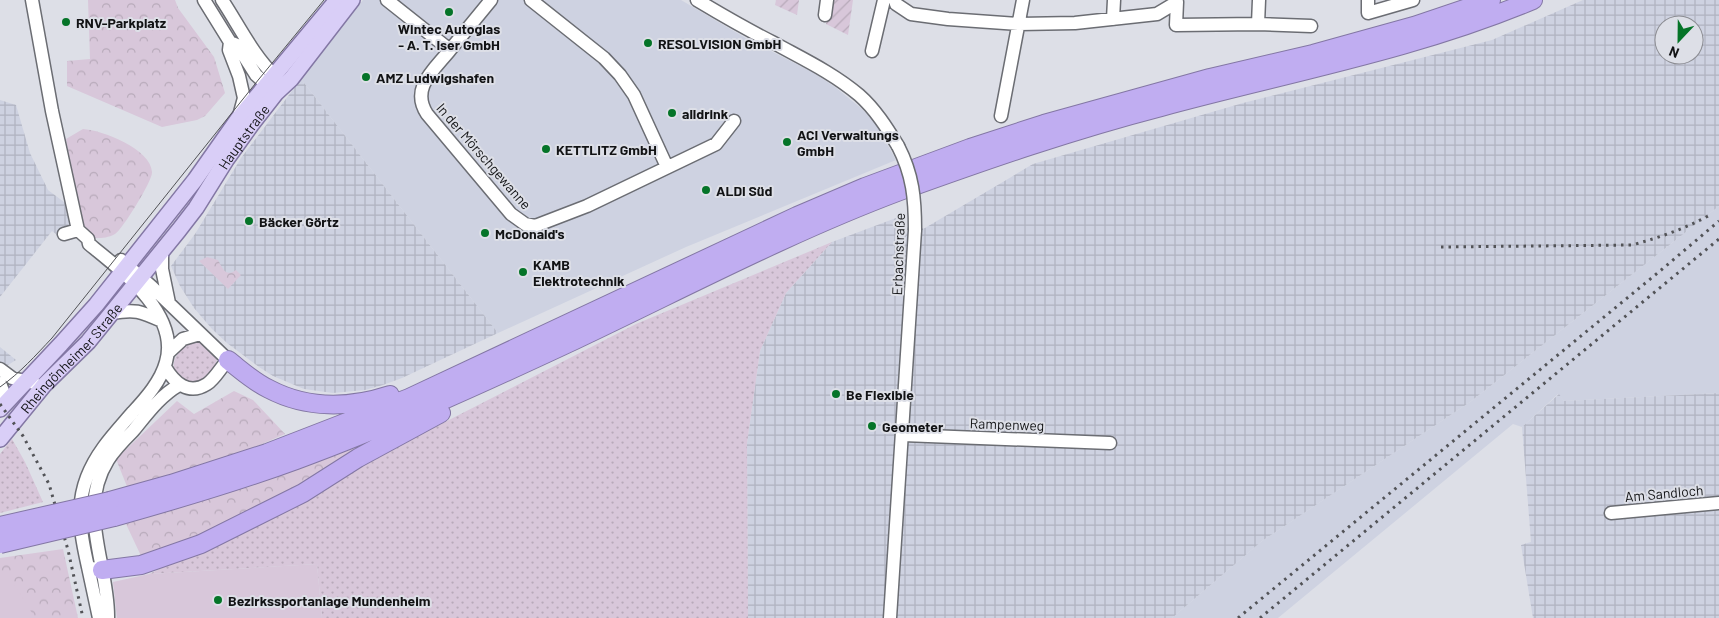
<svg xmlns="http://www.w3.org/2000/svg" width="1719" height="618" viewBox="0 0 1719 618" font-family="Barlow,sans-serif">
  <defs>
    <pattern id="industrial-grid" width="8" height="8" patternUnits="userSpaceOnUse" patternTransform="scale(1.25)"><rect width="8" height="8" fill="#ced2e1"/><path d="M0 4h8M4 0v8" fill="none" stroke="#b0b3c0"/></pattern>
    <pattern id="grass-dots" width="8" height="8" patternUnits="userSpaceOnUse" patternTransform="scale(1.25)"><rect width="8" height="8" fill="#d8c7da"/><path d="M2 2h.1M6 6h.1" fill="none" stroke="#b8aaba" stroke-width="1.8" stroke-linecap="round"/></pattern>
    <pattern id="forest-crowns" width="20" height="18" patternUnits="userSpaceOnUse" patternTransform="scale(1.25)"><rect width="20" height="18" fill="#d8c7da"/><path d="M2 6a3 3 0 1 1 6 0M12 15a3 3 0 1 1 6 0" fill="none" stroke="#b8aaba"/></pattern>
    <pattern id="garden-furrows" width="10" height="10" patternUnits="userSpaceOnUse" patternTransform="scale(1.25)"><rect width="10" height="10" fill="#d8c7da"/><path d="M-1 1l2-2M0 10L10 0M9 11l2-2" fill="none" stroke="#b8aaba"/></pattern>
  </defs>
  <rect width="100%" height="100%" fill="#dddfe7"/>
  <path fill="#ced2e1" d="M363,0H681L749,40L814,73L835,87L862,109L876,124L896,160L686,247L498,333L301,79Z
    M1719,206V393L1564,401L1558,394L1522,427L1513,424L1278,618H1172L1262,541L1470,402Z"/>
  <path fill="url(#industrial-grid)" fill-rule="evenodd" d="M1583,0H1719V206L1470,402L1262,541L1172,618H748L747,443L760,351L786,293L832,242L904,215L906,233L925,228L1033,164L1243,103L1492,40ZM1664,25H1694V55H1664Z
    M301,79L498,333L402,378L383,385L365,390L333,393L304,389L273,376L259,367L227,343L212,329L194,308L180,286L171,266L195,234L241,158Z
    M0,100L16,105L30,153L48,190L76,211L79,228L61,238L52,231L0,297Z
    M0,347L16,360L0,370Z
    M1719,393V618H1533L1521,545L1531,542L1522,427L1559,394L1564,401Z"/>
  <path fill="url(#grass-dots)" d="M832,242L786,293L760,351L747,443L748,618H322L317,564L149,574L313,496L365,463L636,324Z
    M200,341L211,348L217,360C214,370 203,388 189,384C184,382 179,377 175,375C171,358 177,355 187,343Z
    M12,439L25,462L43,502L0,513V454Z"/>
  <path fill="url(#forest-crowns)" d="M88,0H175L178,8L214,57L225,93L205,116L197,120L162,127L67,86V61L90,59Z
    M83,129C102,130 151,149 152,172C153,180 122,230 115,234C106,239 98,238 88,238L83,233L66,139Z
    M207,257L218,260C222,267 225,278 236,270L241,275L228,289L199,261Z
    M234,391L253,400L285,434L216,464L128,489L116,459L177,401L194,414Z
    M382,433L383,437L317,477L230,523L142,558L126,524Z
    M63,549L78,618H0V558Z"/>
  <path fill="url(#garden-furrows)" d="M776,0H799L797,15L775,5Z
    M831,0H853L848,35L826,24Z"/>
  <path fill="#d8c7da" d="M317,564L322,618H117L113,582L149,574Z
    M8,574L35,618H0V578Z"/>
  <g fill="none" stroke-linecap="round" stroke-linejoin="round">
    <g stroke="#6b6d73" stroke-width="15">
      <path id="minor" d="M32,0L52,111L78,230
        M204,0L230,42L229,50L239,76L244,98L239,116
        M222,0C238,24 254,57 275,76L276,83
        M387,0L450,50C434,70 410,88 427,114L511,214L525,224L535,226L587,206L716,144L734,121
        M531,0L604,58L620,75L634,95L667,167
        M697,0C722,15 748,30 774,43C803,59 833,73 859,95C875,109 887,128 898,146
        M895,0L896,4L911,14L948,19L1019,24L1075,23L1157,14L1177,2L1176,25L1258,24L1311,26
        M1368,0V13L1413,0
        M825,15L827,0
        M1113,19L1114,0
        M1258,24L1259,0
        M230,42L237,45L256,75L274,91
        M450,50L491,0
        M872,51L884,0
        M1001,116L1023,0
        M64,234L78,230L88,239L89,244C121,270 180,314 166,362C161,381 146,398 133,412C115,433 97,451 87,477C75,508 81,536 88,567L102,570
        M162,250V269L169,303
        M121,260L152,287L228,360C221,367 215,379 207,384C188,396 174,382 165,367
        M112,313C135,309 140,311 162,321
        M169,352L183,339L200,334
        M0,369L12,378L34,383
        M0,383L3,391L4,405
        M903,435L1110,443
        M1611,513L1719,503
        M88,567L99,618
        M108,618C109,565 76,511 108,460C115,449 124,440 133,431C147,414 160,396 179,385
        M890,618L915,230"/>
    </g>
    <g stroke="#8377a4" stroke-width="18">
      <g id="major">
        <path d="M0,409L61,344L96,305L195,180L238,119L337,0"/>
        <path id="s1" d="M0,439L44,385L88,342L179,230L196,208L226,160L251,125L276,93L291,79L352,0"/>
      </g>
    </g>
    <g stroke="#8377a4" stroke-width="20">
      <path id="highway" d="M228,360C241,370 254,382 269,389C307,409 350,408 390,395
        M110,501L171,484L267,453L409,398L797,216L865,187L970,148L1044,124L1210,78L1313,54L1414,26L1491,0
        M114,517C175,500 236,482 296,460C391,425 483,383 575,340C683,289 788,233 900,191C986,160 1072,130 1161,107C1286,73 1414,50 1533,0
        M102,570L141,565L201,544L303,493L358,458L441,413"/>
    </g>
    <use href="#minor" stroke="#fff" stroke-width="12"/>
    <use href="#major" stroke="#d9cef7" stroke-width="15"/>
    <use href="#highway" stroke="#c0adf1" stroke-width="18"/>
    <path stroke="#525357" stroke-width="1" d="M0,387C20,373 36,355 52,338L259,79L324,0"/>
    <path stroke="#525357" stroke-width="3" stroke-dasharray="2.5 5" stroke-linecap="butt" d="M1441,247L1632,245C1661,237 1684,229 1710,215
      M0,404L23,436L49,484L68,550L83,618
      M1238,618L1660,271L1719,221
      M1260,618L1719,239"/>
    <g stroke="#6b6d73" stroke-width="15" stroke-linecap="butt">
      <path id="minor-bridge" d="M898,146C913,175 915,199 915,230"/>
    </g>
    <g stroke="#8377a4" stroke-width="20" stroke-linecap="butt">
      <path id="highway-bridge" d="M0,526L110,501
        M0,544L114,517"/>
    </g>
    <use href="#minor-bridge" stroke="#fff" stroke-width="12"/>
    <use href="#highway-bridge" stroke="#c0adf1" stroke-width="18"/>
  </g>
  <g fill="#057428" stroke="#dddfe7" stroke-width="2">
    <circle cx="449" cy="12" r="5"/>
    <circle cx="66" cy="22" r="5"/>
    <circle cx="648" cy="43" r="5"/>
    <circle cx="366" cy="77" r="5"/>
    <circle cx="672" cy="113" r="5"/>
    <circle cx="787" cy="142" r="5"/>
    <circle cx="546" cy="149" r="5"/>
    <circle cx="706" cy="190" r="5"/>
    <circle cx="249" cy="221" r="5"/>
    <circle cx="485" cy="233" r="5"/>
    <circle cx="523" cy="272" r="5"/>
    <circle cx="836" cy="394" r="5"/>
    <circle cx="872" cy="426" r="5"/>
    <circle cx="218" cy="600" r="5"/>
  </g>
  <g text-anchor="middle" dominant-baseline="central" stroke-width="4" stroke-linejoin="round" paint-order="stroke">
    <g font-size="14" font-weight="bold" fill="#121315" stroke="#dddfe7" text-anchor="start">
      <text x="76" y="22">RNV-Parkplatz</text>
      <text x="449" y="28" text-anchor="middle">Wintec Autoglas<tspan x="449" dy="16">- A. T. Iser GmbH</tspan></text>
      <text x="658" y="43">RESOLVISION GmbH</text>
      <text x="376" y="77">AMZ Ludwigshafen</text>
      <text x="682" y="113">alldrink</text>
      <text x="797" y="134">ACI Verwaltungs<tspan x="797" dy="16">GmbH</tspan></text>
      <text x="556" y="149">KETTLITZ GmbH</text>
      <text x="716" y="190">ALDI Süd</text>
      <text x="259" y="221">Bäcker Görtz</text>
      <text x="495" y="233">McDonald's</text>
      <text x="533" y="264">KAMB<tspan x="533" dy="16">Elektrotechnik</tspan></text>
      <text x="846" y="394">Be Flexible</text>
      <text x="882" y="426">Geometer</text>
      <text x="228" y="600">Bezirkssportanlage Mundenheim</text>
    </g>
    <g font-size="14" fill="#121315" stroke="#dddfe7">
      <text stroke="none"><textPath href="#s1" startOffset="389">Hauptstraße</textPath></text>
      <text transform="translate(484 156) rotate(49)">In der Mörschgewanne</text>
      <text transform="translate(898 254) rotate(-88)">Erbachstraße</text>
      <text stroke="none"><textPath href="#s1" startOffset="108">Rheingönheimer Straße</textPath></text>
      <text transform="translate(1007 424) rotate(2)">Rampenweg</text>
      <text transform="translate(1664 493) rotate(-5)">Am Sandloch</text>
    </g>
  </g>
  <g transform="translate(1679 40) rotate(202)"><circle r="24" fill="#dddfe7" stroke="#8c8d93"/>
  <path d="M0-4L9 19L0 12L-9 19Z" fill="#057428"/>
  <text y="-8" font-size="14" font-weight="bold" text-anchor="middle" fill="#121315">N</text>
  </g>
</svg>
